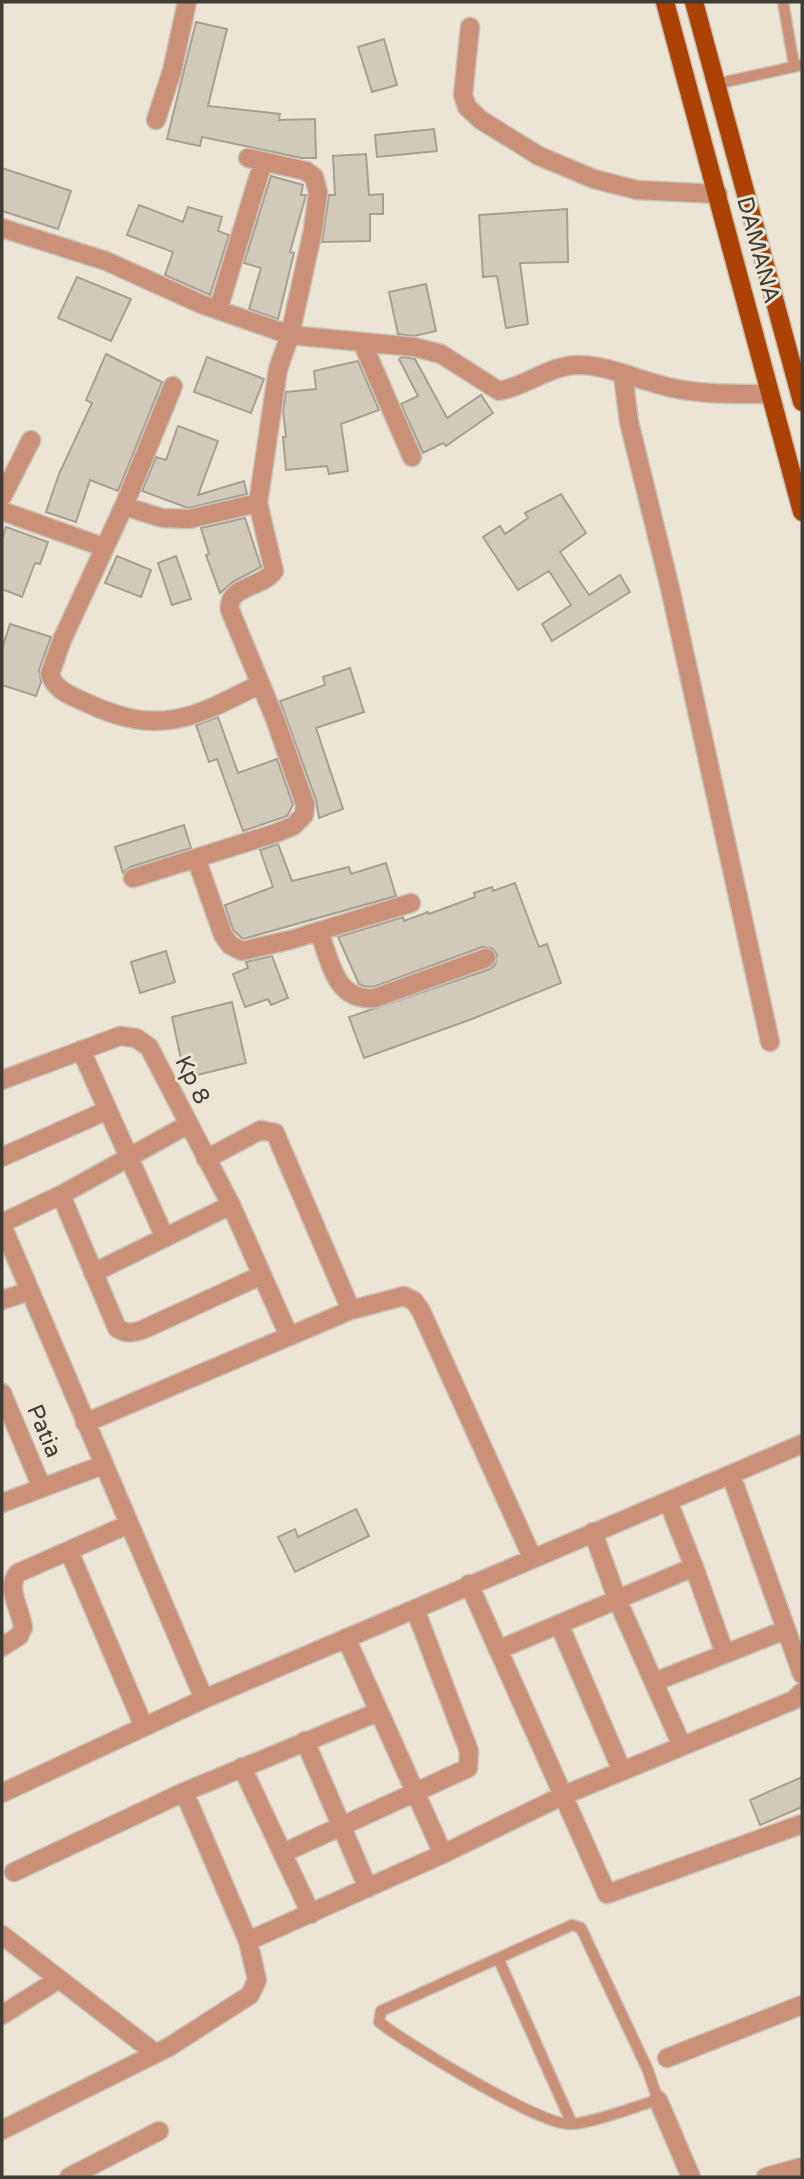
<svg xmlns="http://www.w3.org/2000/svg" width="804" height="2179" viewBox="0 0 804 2179" font-family="'Varela Round',sans-serif">
  <rect width="100%" height="100%" fill="#ece4d5"/>
  <path fill="#d1cabb" stroke="#a7a092" stroke-width="2" d="M196,22L227,29L208,106L280,114L279,120L315,119L316,158H302L202,137L200,146L167,139Z
    M384,39L397,85L372,92L358,47Z
    M434,129L437,151L377,157L375,135Z
    M366,154L369,195L383,194V214H370V241L322,242L329,195H335L333,156Z
    M2,168L71,191L58,229L2,211Z
    M271,176L303,185L301,195H306L290,252L294,253L278,319L249,309L261,268L244,263Z
    M139,205L183,222L188,207L222,217L218,231L229,235L210,295L165,275L173,252L127,235Z
    M567,209L568,262L520,263L528,324L506,328L497,276L483,277L479,215Z
    M77,277L131,299L111,341L58,318Z
    M426,284L436,331L414,336L398,334L389,292Z
    M106,354L162,382L118,491L90,480L76,522L46,512L59,474L92,403L86,400Z
    M207,357L264,379L251,413L194,392Z
    M402,357L415,359L447,418L481,395L493,413L446,446L443,443L423,453L401,404L418,396L399,359Z
    M358,361L379,410L341,424L348,471L329,474L327,466L286,470L283,437H286L283,410L286,392L316,389L314,371Z
    M178,426L218,441L198,495L244,481L247,494L188,508L142,491L156,457L166,460Z
    M561,494L586,533L560,552L589,595L620,575L630,592L552,641L542,624L571,605L549,571L518,590L483,537L500,526L505,534L528,518L525,513Z
    M245,518L261,567L234,581L220,593L206,555L209,554L201,528Z
    M6,527L48,542L40,564L35,563L22,597L2,589V540Z
    M117,556L151,570L141,597L105,583Z
    M176,556L191,599L172,605L158,563Z
    M10,624L51,637L39,670L41,682L36,696L2,685V649Z
    M350,668L364,712L316,728L343,809L319,818L316,800L280,701L325,685L323,677Z
    M218,717L238,773L277,759L293,805L287,816L243,831L217,759L209,762L196,725Z
    M184,825L191,848L130,867L123,873L115,847Z
    M278,844L292,881L349,867L351,874L386,863L396,896L243,939L233,930L225,905L273,887L260,850Z
    M515,883L539,947L547,944L561,983L472,1019L364,1058L349,1017L490,969L495,965L497,955L493,949L482,947L373,987L364,986L359,984L338,937L403,917L404,921L428,912L429,914L475,897L474,893L492,887L493,891Z
    M166,951L175,982L140,993L131,962Z
    M272,956L288,998L271,1005L268,999L245,1007L233,974L248,968L246,962Z
    M232,1002L246,1063L185,1078L172,1017Z
    M356,1509L369,1536L295,1572L278,1537L295,1529L298,1537Z
    M802,1777V1807L760,1825L750,1800Z"/>
  <g fill="none" stroke-linecap="round" stroke-linejoin="round">
    <g stroke="#c9c2b5" stroke-width="13">
      <path id="lane" d="M783,2L794,65
        M716,84L802,65
        M572,1925L581,1928L647,2068L658,2100C636,2106 591,2124 569,2124C539,2124 405,2043 379,2022L381,2011Z
        M499,1960L572,2124"/>
    </g>
    <g stroke="#c9c2b5" stroke-width="21">
      <path id="street" d="M470,27L463,95L467,107L481,120L539,156L594,179L637,190L718,194
        M156,120L172,71L187,2
        M2,228L106,261L201,304L290,335L414,347L441,354L499,391C527,386 552,364 580,365C606,365 642,381 668,387C702,395 736,394 770,394
        M218,310L263,162
        M362,342L412,457
        M623,376L629,422L670,588L770,1042
        M173,386L124,506L62,640L50,674C56,692 72,696 87,703C159,737 194,718 260,684
        M2,497L31,440
        M124,506L162,518L189,519L258,503
        M2,511L103,547
        M196,858L223,935L230,945L242,951L290,940L411,903
        M133,878L276,833L293,826L304,815L305,804L275,719L230,610C227,585 261,589 274,571L258,503L278,369L290,335L313,230L318,192L314,177L306,171L248,158
        M319,932C331,962 335,1002 375,998L486,958
        M81,1050L165,1238
        M2,1080L120,1036L136,1038L149,1047L231,1205L289,1336
        M2,1157L108,1110
        M206,1159L261,1130L275,1133L351,1310
        M61,1195L117,1328C126,1334 132,1333 142,1330L262,1275
        M2,1223L61,1195L187,1125
        M2,1225L204,1699
        M93,1273L231,1205
        M2,1300L30,1291
        M2,1393L42,1488
        M85,1423L351,1310L404,1296L414,1301L421,1311L532,1557
        M731,1475L802,1674
        M2,1503L103,1465
        M593,1532L617,1599L682,1746
        M69,1551L144,1727
        M694,1567L725,1654L785,1630
        M469,1584L607,1894L802,1824
        M559,1624L622,1771
        M346,1638L443,1854
        M2,1647L19,1636L23,1628C21,1609 5,1588 18,1573L129,1524
        M498,1650L694,1567L668,1501
        M654,1682L725,1654
        M305,1741L368,1888
        M242,1767L311,1914
        M2,1793L204,1699L802,1444
        M283,1853L468,1768L469,1751L415,1609
        M14,1872L184,1792L378,1712
        M2,1935L155,2053
        M248,1941L443,1854L562,1796L794,1700L802,1692
        M2,2015L59,1979
        M667,2058L802,2005
        M658,2100L691,2177
        M2,2130L169,2047L250,1995L257,1980L248,1941L184,1792
        M69,2177L159,2131
        M766,2177L802,2167"/>
    </g>
    <g stroke="#c9c2b5" stroke-width="21">
      <path id="primary" d="M665,2L802,512
        M694,2L802,402"/>
    </g>
    <use href="#lane" stroke="#cb9078" stroke-width="10"/>
    <use href="#street" stroke="#cb9078" stroke-width="18"/>
    <use href="#primary" stroke="#ab4204" stroke-width="18"/>
  </g>
  <g text-anchor="middle" dominant-baseline="central" stroke-width="6" stroke-linejoin="round" paint-order="stroke">
    <g font-size="23" fill="#3f3c36" stroke="#ece4d5">
      <text transform="translate(758 250) rotate(75)">DAMANA</text>
      <text transform="translate(192 1080) rotate(64)">Kp 8</text>
      <text transform="translate(44 1431) rotate(67)">Patia</text>
    </g>
  </g>
  <rect width="804" height="2179" fill="none" stroke="#3f3c36" stroke-width="7"/>
</svg>
